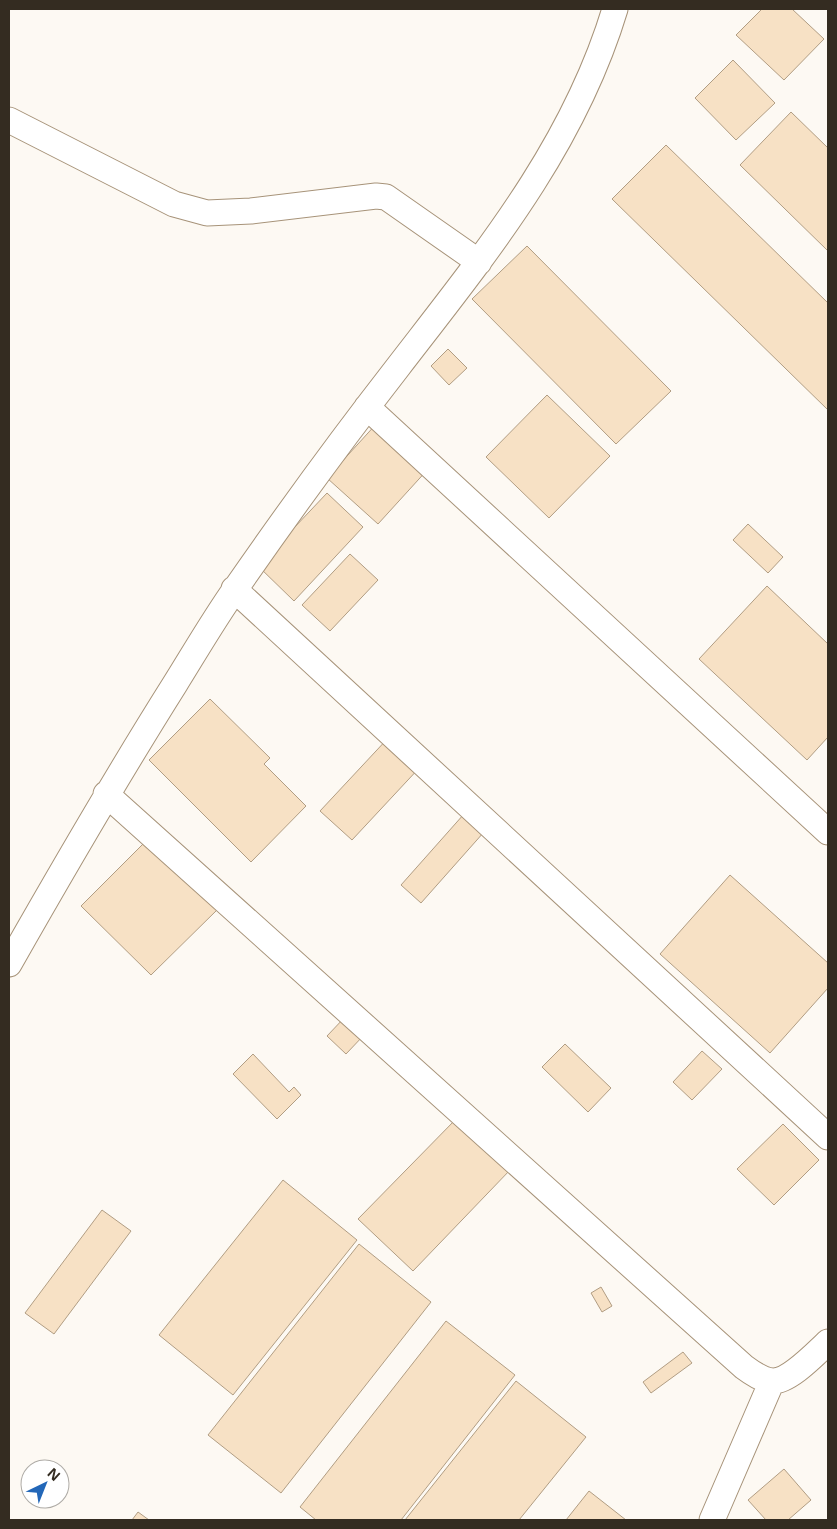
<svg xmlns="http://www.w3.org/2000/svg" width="837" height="1529" viewBox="0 0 837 1529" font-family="'Open Sans',sans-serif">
  <rect width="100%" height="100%" fill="#fdf9f3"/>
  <path fill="#f7e1c5" stroke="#b19d83" d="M762,9H792L824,39L784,80L736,35Z
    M733,60L775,103L736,140L695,98Z
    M791,112L828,148V251L740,165Z
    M666,145L828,303V410L612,199Z
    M527,246L671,391L616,444L472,299Z
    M448,349L467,368L449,385L431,366Z
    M547,395L610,456L549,518L486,457Z
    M378,422L429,468L378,524L327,478Z
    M327,493L363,527L294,601L258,566Z
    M748,524L783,557L768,573L733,540Z
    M350,554L378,580L330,631L302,605Z
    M767,586L828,644V737L807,760L699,659Z
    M210,699L270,758L264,764L306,806L251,862L149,760Z
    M390,736L421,766L352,840L320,811Z
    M464,814L484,832L421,903L401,885Z
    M149,838L219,908L151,975L81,906Z
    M730,875L828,963V988L770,1053L660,954Z
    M345,1017L364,1035L346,1054L327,1036Z
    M565,1044L611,1088L588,1112L542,1067Z
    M702,1051L722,1069L692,1100L673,1082Z
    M253,1054L289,1092L294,1087L301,1095L277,1119L233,1074Z
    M457,1118L511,1169L413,1271L358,1219Z
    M783,1124L819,1160L774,1205L737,1169Z
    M283,1180L357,1240L233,1395L159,1335Z
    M102,1210L131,1231L54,1334L25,1313Z
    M359,1244L431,1302L281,1493L208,1435Z
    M601,1287L612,1306L602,1312L591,1293Z
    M446,1321L515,1375L401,1520H316L300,1507Z
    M683,1352L692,1363L651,1393L643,1382Z
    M516,1381L586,1437L519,1520H405Z
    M784,1469L811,1500L788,1520H766L748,1500Z
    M589,1491L626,1520H566Z
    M138,1512L149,1520H132Z"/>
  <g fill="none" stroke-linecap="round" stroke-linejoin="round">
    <g stroke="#a79379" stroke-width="27">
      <path id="street" d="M9,120L174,204L207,213L251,211L376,196L386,197L479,262
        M367,407L828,832
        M234,589L828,1137
        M106,794L744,1367C752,1373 762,1380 772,1381C789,1382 816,1353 828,1342
        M9,964C63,869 117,776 175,684C195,652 214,619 236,588C288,513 342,439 398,367C485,254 573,148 615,9
        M712,1520L772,1381"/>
    </g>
    <use href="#street" stroke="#fff" stroke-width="25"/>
  </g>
  <rect width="837" height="1529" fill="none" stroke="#342c21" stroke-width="20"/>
  <g transform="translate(45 1484) rotate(43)"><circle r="24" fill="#ffffff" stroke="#aeaba6"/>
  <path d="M0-4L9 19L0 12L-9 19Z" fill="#2367b8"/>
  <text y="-8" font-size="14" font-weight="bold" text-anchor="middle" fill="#342c21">N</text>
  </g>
</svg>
